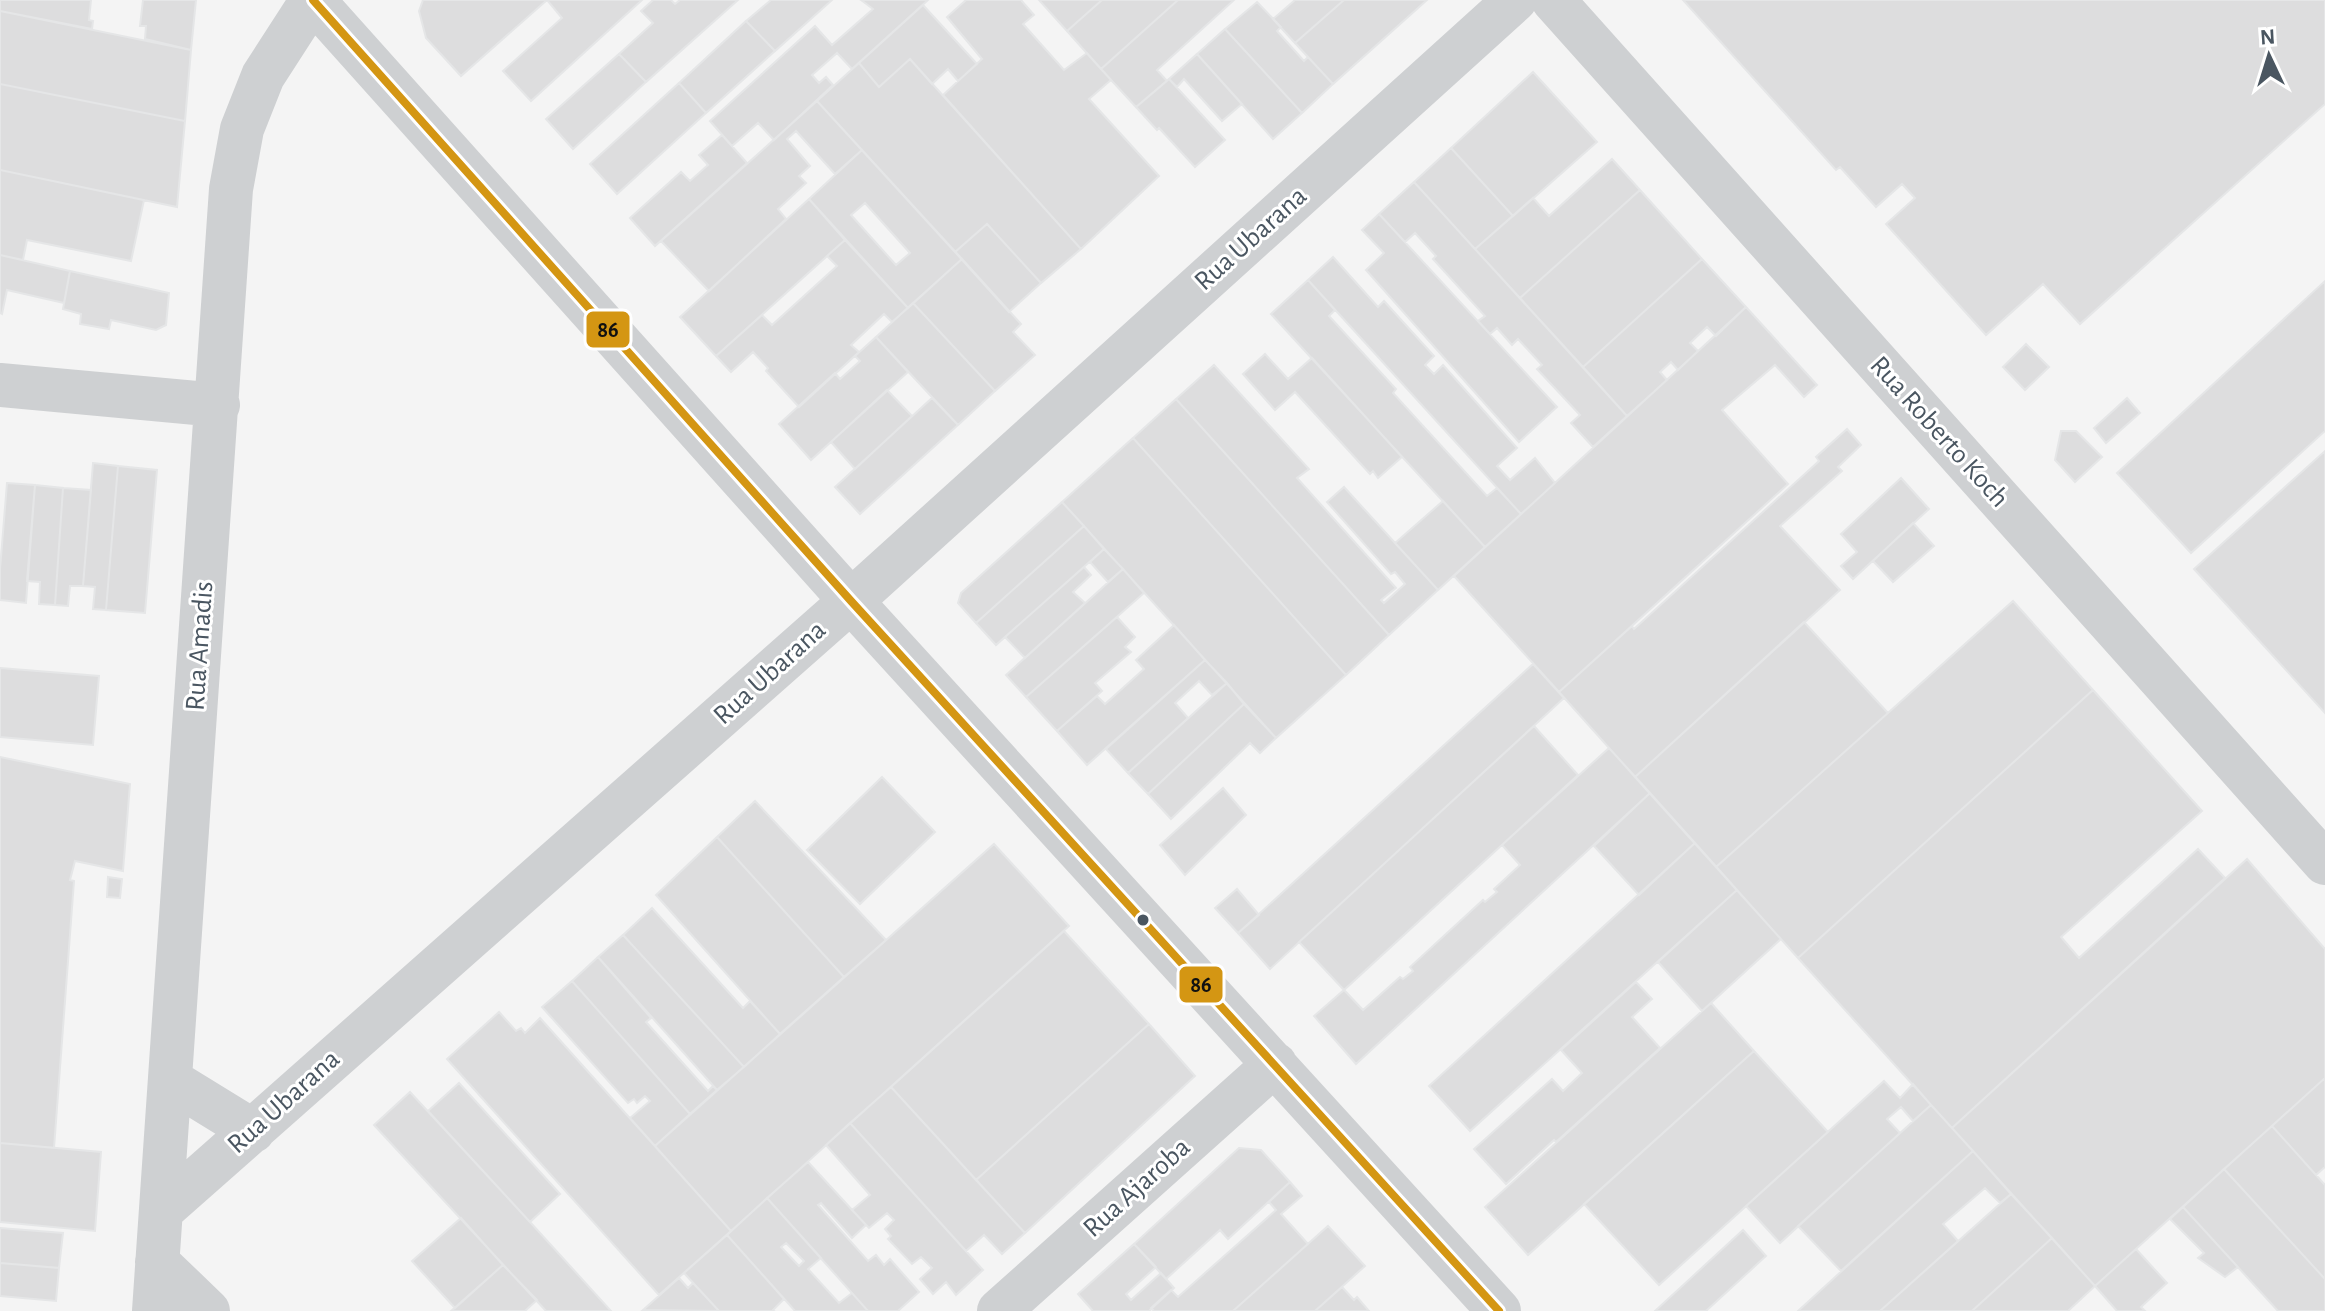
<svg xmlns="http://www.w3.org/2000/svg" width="2325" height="1311" viewBox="0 0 2325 1311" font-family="'Alegreya Sans',sans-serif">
  <rect width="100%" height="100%" fill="#f4f4f4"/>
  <path fill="#ddddde" stroke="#e5e6e7" stroke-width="2" fill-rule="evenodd" d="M0,0H91L89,20L93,21L92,29L0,11Z
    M143,0H196L191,50L145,39L146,26H140Z
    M423,0H547L461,76L426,38L419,11Z
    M642,0L531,101L503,71L562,18L547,0Z
    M653,0H671L675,4L680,0H738L646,82L619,54L653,23L641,11Z
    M771,0H832L775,51L746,21Z
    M861,0H928L852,69L837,53L812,75L819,83L826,77L833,85L774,140L758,123L732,146L710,121L815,26L832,45L873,9Z
    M966,0H1021L1034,15L1023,24L1064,70L1087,53L1111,80L1089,99L1159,176L1081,249L943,95L982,59L947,17Z
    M1039,0H1102L1067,31Z
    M1102,0H1178L1101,69L1067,31Z
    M1178,0H1234L1157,70L1167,81L1136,107L1101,69Z
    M1295,0H1344L1295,43L1273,19Z
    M1344,0H1427L1333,84L1295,43Z
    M1683,0H2325V104L2080,324L2043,284L1986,335L1886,224L1915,198L1902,184L1876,207L1840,167L1836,170Z
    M1257,2L1281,27L1277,31L1304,61L1308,57L1333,84L1302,113L1225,29Z
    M923,5L977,64L958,81L948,69L932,84L910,59L879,87L859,63Z
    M0,11L191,50L185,121L0,84Z
    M746,21L775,51L706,113L679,83Z
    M1225,29L1302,113L1273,139L1197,54Z
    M619,54L646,82L573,149L546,119Z
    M1197,54L1242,104L1222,121L1184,79L1177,87L1169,79Z
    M910,59L1081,249L1041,283L987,224L955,252L817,101L859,63L879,87Z
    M1533,72L1597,142L1513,216L1451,148Z
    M1169,79L1225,140L1195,167L1159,128L1157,130L1136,107Z
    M679,83L706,113L617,194L590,164Z
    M0,84L185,121L177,207L0,170Z
    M817,101L862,150L835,174L796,131L787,139L810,166L799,176L806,183L778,209L786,219L709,291L661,241Z
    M722,135L747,163L655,246L630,218L681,172L690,181L708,165L699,155Z
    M1451,148L1513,216L1475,249L1414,182Z
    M862,150L962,259L908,308L809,199ZM865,203L910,253L896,265L851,215Z
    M1612,159L1640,190L1520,298L1475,249L1533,198L1549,216Z
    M0,170L144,200L131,261L27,240L23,260L0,255Z
    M1414,182L1627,416L1593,447L1571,423L1580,415L1537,369L1542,365L1518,339L1512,345L1497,328L1490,334L1478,321L1485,316L1433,259L1436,256L1415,233L1405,242L1379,214Z
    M1640,190L1702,259L1583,367L1520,298Z
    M809,199L845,240L716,356L680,317Z
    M1379,214L1557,407L1519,442L1366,270L1384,253L1362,230Z
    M987,224L1041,283L1009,312L955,252Z
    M845,240L908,308L892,322L884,314L851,345L859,352L799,407L766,371L768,368L753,352L731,372L716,356L762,315L772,325L837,266L827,256Z
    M0,255L70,271L64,303L7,290L2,314L0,313Z
    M1333,257L1378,307L1384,301L1434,356L1425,365L1434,374L1443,365L1517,448L1497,466L1510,480L1535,458L1555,483L1521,514L1308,280Z
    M962,259L1021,324L1013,332L1035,355L995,391L913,303Z
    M1702,259L1746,307L1716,336L1707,327L1690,343L1698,351L1678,370L1671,362L1660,372L1667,380L1627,416L1583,367Z
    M70,271L169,293L166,325L156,330L111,320L109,329L80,324L81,314L63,309Z
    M1308,280L1335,310L1329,316L1396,389L1393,393L1487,496L1497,488L1521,514L1485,547L1271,314Z
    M2325,281V431L2191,553L2117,473Z
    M913,303L995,391L958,425L876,337Z
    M1746,307L1817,385L1804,397L1775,365L1722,410L1788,484L1559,692L1454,576Z
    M876,337L908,372L811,460L779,424L835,373L840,379L860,361L855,356Z
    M2026,344L2049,367L2025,390L2003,367Z
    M1265,354L1288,379L1312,358L1402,457L1378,478L1373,471L1370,474L1295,392L1275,410L1243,374Z
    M1214,365L1309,469L1297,478L1396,588L1381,600L1384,603L1405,584L1395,572L1391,574L1327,502L1344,487L1438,590L1389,635L1176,399Z
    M887,390L912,416L855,469L831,442Z
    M932,398L958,425L860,514L835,487Z
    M2127,398L2140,413L2106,443L2094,428Z
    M1176,399L1389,635L1346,675L1133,438Z
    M1847,429L1861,445L1838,467L1842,471L1780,526L1840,590L1635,777L1559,692L1632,626L1634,629L1819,461L1816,457Z
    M2061,431H2076L2102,457L2075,482L2055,460Z
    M1133,438L1346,675L1276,738L1062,502Z
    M2325,451V713L2194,569Z
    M93,463L118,466L106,610L93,609L95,587L83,586Z
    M118,466L157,470L145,613L106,610Z
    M1901,478L1929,509L1853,579L1841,566L1857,552L1841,534Z
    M7,483L35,485L26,603L0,600V569Z
    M35,485L63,488L55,605L39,604L40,582L27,581Z
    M63,488L91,490L83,586H70L68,606L55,605Z
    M1443,501L1485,547L1438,590L1395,543Z
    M1062,502L1084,526L976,623L958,603L961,593Z
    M1913,523L1934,546L1893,582L1873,561Z
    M1084,526L1104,549L996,645L976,623Z
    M1104,549L1123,569L1108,582L1090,562Z
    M1084,567L1091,575L1073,592L1085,603L1025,658L1005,637Z
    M1123,569L1144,593L1026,697L1006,675Z
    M2013,601L2093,690L1798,958L1716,867Z
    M1117,617L1135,637L1125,647L1131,652L1095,683L1102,691L1057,731L1026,697Z
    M1804,622L1888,713L1716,867L1635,777Z
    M1174,625L1205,660L1087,765L1057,731L1097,696L1105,704L1144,669L1136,660Z
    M1205,660L1227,683L1212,695L1199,681L1175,703L1188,718L1128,773L1106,749Z
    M1533,664L1564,698L1270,969L1238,933Z
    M0,668L99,676L93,745L0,737Z
    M1227,683L1244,704L1148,794L1128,773Z
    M2093,690L2202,811L2061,937L2079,958L2198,849L2225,878L1952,1128L1798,958Z
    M1244,704L1276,738L1260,753L1250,743L1171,819L1148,794Z
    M1534,726L1578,775L1344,990L1299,942Z
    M1609,748L1650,793L1356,1064L1314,1016L1344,990L1363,1010L1400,977L1403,979L1413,971L1410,967L1483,900L1485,902L1497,892L1494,889L1520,865L1502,845Z
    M0,757L130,784L123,871L75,861L70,880L74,881L54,1148L0,1143Z
    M882,777L935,832L860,904L807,850Z
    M1223,788L1246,815L1185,875L1160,845Z
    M1650,793L1695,843L1639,895L1594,846Z
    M755,801L886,940L844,977L717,837Z
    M717,837L844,977L780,1034L656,895Z
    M1695,843L1737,890L1470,1131L1429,1086Z
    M994,844L1069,926L731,1231L655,1146Z
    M2247,859L2325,949V1078L2095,1286L1952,1128Z
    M108,877L122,879L120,898L107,897Z
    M1237,889L1259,915L1238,933L1215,908Z
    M1737,890L1781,939L1702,1011L1658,962Z
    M652,908L743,1008L750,1001L780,1034L744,1067L623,935Z
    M1064,931L1149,1024L976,1180L891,1087Z
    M623,935L744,1067L717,1090L598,957Z
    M598,957L651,1018L646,1022L708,1091L713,1086L717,1090L690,1114L572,981Z
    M572,981L690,1114L655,1146L630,1118L650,1101L645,1096L637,1103L634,1099L628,1103L542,1007Z
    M1636,982L1652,999L1632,1017L1660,1048L1556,1142L1554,1140L1506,1184L1474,1149L1552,1079L1563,1091L1582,1073L1561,1050Z
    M1711,1003L1754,1051L1528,1255L1485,1207Z
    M499,1012L516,1031L521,1028L525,1033L540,1018L731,1231L659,1295L447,1059Z
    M1149,1024L1195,1076L1025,1233L976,1180Z
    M1754,1051L1828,1132L1659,1285L1584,1204Z
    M2325,1078V1167L2316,1175L2272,1126Z
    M1884,1081L1900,1098L1913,1084L1931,1105L1913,1121L1901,1107L1887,1119L1900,1133L1780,1243L1746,1206Z
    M459,1083L560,1194L530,1222L428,1111Z
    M891,1087L1025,1233L1002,1254L984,1235L966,1251L850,1123Z
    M410,1092L530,1222L611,1311H546L374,1125Z
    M1931,1105L1973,1151L1841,1271L1798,1226Z
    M850,1123L983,1270L956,1295L946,1282L933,1294L920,1279L932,1268L921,1257L912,1264L888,1239L891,1236L885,1229L894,1220L887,1213L869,1228L852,1210L870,1195L826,1145Z
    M2272,1126L2325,1185V1279L2224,1169Z
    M0,1143L101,1152L95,1231L0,1222Z
    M1239,1148L1261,1150L1290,1182L1228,1239L1220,1230L1166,1279L1134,1244Z
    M1973,1151L2011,1194L2000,1203L1985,1188L1943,1224L1958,1241L1880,1311H1798Z
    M808,1162L866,1225L852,1238L821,1203L818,1205L868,1261L876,1255L884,1265L890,1259L919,1292L898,1311H868L767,1198Z
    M2224,1169L2325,1279V1311H2278L2183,1207Z
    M1290,1182L1302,1196L1281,1214L1308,1244L1233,1311H1154L1151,1308L1171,1290L1178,1297L1276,1210L1269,1202Z
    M2011,1194L2052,1238L1972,1311H1880Z
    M767,1198L821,1258L808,1269L839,1303L852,1293L868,1311H795L727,1235ZM786,1243L804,1261L799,1266L781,1247Z
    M2183,1207L2238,1267L2225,1277L2198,1258L2204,1253L2170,1219Z
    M461,1218L503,1265L455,1308L412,1261Z
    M1328,1226L1365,1266L1315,1311H1233Z
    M0,1228L63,1233L59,1268L0,1263Z
    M1743,1230L1766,1256L1706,1311H1655Z
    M727,1235L784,1299L773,1310L774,1311H719L684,1273Z
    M2052,1238L2095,1286L2068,1311H1972Z
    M1134,1244L1156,1267L1126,1294L1131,1300L1161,1273L1174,1288L1149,1311H1093L1078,1294Z
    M2136,1249L2167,1283L2141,1307L2145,1311H2117L2095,1286Z
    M0,1263L59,1268L56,1301L0,1296Z
    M503,1265L537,1300L525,1311H451Z
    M679,1278L688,1288L693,1283L719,1311L643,1310Z
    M1342,1287L1354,1300L1357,1297L1369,1311H1315Z"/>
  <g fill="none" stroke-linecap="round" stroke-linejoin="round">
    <path stroke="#ced0d2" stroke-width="44" d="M313,0L851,601L1499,1311
      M1553,0L2325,863
      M0,385L218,405
      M170,1080L253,1131
      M161,1211L851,601L1515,0
      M157,1262L208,1311
      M154,1311L231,189L242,129L263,76L312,0
      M999,1311L1275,1064"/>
    <g stroke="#fff" stroke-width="14">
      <path id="bus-1" d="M313,0L851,601L1499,1311"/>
    </g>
    <use href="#bus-1" stroke="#d49613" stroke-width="8"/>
  </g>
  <circle fill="#4a5661" stroke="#fff" stroke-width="3" cx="1143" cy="920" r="7"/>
  <g text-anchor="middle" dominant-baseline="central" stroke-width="6" stroke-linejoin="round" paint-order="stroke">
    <g font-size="28" fill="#4a5661" stroke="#fff">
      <text transform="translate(1251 239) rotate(-42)">Rua Ubarana</text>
      <text transform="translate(1939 432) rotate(48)">Rua Roberto Koch</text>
      <text transform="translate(200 646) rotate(-86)">Rua Amadis</text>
      <text transform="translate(770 673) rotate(-42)">Rua Ubarana</text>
      <text transform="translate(284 1102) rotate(-42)">Rua Ubarana</text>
      <text transform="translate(1137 1188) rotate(-42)">Rua Ajaroba</text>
    </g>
  </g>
  <g stroke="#fff" stroke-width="3">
    <rect x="585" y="310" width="46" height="39" rx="8" fill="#d49613"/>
    <rect x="1178" y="965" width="46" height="39" rx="8" fill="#d49613"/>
  </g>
  <g font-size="22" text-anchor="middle" font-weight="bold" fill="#111">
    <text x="608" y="337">86</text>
    <text x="1201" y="992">86</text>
  </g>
  <g transform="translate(2269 56) rotate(356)" stroke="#ffffff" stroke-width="6" paint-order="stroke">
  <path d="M0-6L14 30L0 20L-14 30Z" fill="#4a5661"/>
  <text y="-12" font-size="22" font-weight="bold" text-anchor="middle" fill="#4a5661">N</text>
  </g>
</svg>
